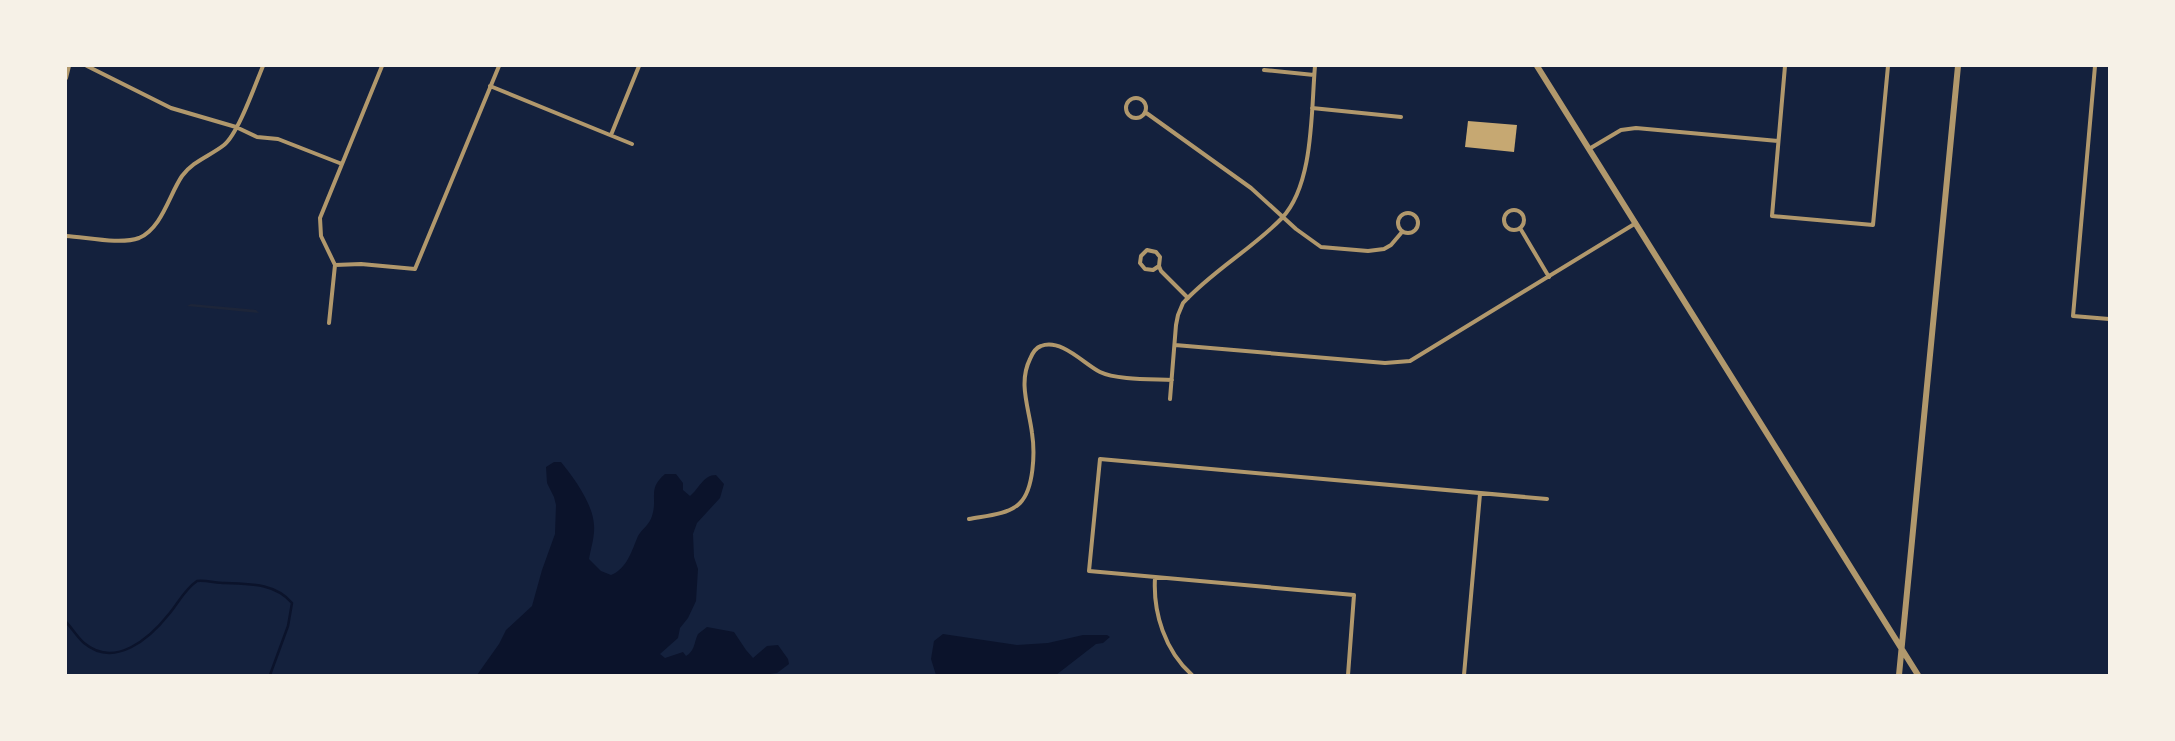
<svg xmlns="http://www.w3.org/2000/svg" width="2175" height="741" viewBox="0 0 2175 741" font-family="Montserrat,sans-serif">
  <rect width="100%" height="100%" fill="#14213d"/>
  <path fill="#1d2539" d="M191,304L247,309L256,310L259,313L187,306Z"/>
  <path fill="#0b132b" d="M554,462H561C574,478 593,504 594,525C595,536 591,548 589,559L601,571L611,575C627,569 632,550 638,536C642,529 650,524 652,516C658,498 647,489 665,474H676L683,483V490L690,496C699,489 703,475 716,475L724,484L720,498L697,523L693,534L694,557L698,569L696,601L688,618L680,628L678,638L660,654L665,658L683,652L686,656C695,651 694,642 698,634L707,627L734,632L746,650L753,658L767,646L778,645L788,659L789,664L777,673L764,675H477L499,644L506,630L532,606L542,570L555,534L556,505L554,497L547,483L546,467Z
    M943,634L1017,645L1048,643L1083,635H1107L1110,637L1103,643L1096,644L1056,675H936L931,659L934,641Z"/>
  <g fill="none" stroke-linecap="round" stroke-linejoin="round">
    <path stroke="#0b132b" stroke-width="2.5" d="M66,622C72,628 77,637 84,643C115,669 150,638 169,614C179,602 184,590 197,581C206,580 216,583 225,583C249,584 275,583 292,603L288,626L270,675"/>
  </g>
  <path fill="#c6a872" d="M1468,121L1517,125L1514,152L1465,147Z"/>
  <g fill="none" stroke-linecap="round" stroke-linejoin="round">
    <path stroke="#b1986c" stroke-width="4" d="M87,66L171,108L236,127L257,137L278,139L342,164
      M1785,66L1772,216L1873,225L1888,66
      M2095,66L2073,316L2109,319
      M1264,70L1314,75
      M66,78L69,66
      M490,86L632,144
      M1126 108a10 10 0 1 1 20 0a10 10 0 1 1-20 0Z
      M1312,108L1401,117
      M1145,112L1251,188L1296,229L1321,247L1368,251L1384,249L1391,245L1402,232
      M611,135L639,66
      M1589,149L1621,130L1636,128L1778,141
      M1504 220a10 10 0 1 1 20 0a10 10 0 1 1-20 0Z
      M1398 223a10 10 0 1 1 20 0a10 10 0 1 1-20 0Z
      M1520,228L1549,277
      M66,236C86,237 120,245 139,238C162,228 169,195 182,176C193,161 210,156 224,145C238,134 255,85 263,66
      M335,265L361,264L415,269L499,66
      M1159,266L1153,270L1145,269L1140,263L1141,256L1147,250L1156,252L1160,257L1159,266L1161,271L1188,298
      M329,323L335,265L321,236L320,218L382,66
      M1175,345L1385,363L1410,361L1636,223
      M1170,399L1176,325L1178,315L1183,303C1212,271 1252,249 1282,218C1314,184 1311,111 1315,66
      M969,519C984,516 1008,515 1020,503C1034,489 1035,452 1032,433C1029,408 1018,383 1030,359C1032,354 1035,348 1041,346C1061,338 1084,364 1100,372C1116,380 1153,379 1172,380
      M1155,578C1153,613 1165,651 1192,675
      M1348,675L1354,595L1089,571L1100,459L1547,499
      M1464,675L1480,494"/>
    <path stroke="#b1986c" stroke-width="6" d="M1537,66L1918,675
      M1899,675L1958,66"/>
  </g>
  <rect width="2175" height="741" fill="none" stroke="#f6f1e7" stroke-width="134"/>
</svg>
